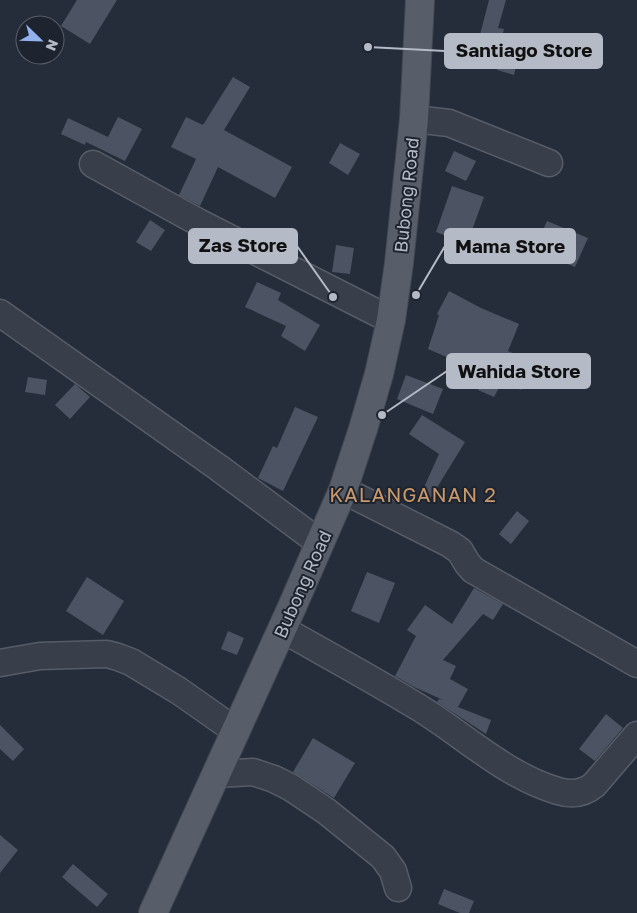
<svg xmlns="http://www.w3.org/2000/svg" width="637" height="913" viewBox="0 0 637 913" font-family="'Golos Text',sans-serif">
  <rect width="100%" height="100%" fill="#252d3a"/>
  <path fill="#4c5463" d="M77,0H117L90,44L61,26Z
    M489,0H506L498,28L504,29L497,56L476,50Z
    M503,45L520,49L514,75L497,70Z
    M233,77L250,87L224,130L292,167L275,198L218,167L200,206L179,195L196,159L171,147L186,117L203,125Z
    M118,117L142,129L125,161L86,142L85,145L61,134L68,118L108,137Z
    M340,143L360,154L348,175L329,163Z
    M454,151L476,161L466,181L445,171Z
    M452,186L484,197L467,244L436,232Z
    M150,220L165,230L151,251L136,242Z
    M547,221L588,238L575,267L534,250Z
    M336,245L354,248L350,274L332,272Z
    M257,282L281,293L278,300L320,325L305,351L281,336L286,326L245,307Z
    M449,291L481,308L519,324L508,351L533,362L521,390L502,382L494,397L478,390L486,374L428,349L439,315L437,314Z
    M406,375L443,389L433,414L397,399Z
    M28,377L47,380L45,395L25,392Z
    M75,384L90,397L70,419L55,405Z
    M295,407L318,417L283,491L258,478L273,446L277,448Z
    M422,415L465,442L430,499L421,494L439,454L409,434Z
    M517,511L529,521L511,544L499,534Z
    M367,572L395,583L379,623L351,611Z
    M87,577L124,601L103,635L66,611Z
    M474,588L503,604L493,620L483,614L443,660L456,666L450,679L468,689L458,707L491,720L486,734L437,702L439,699L443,700L414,687L395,676L416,636L407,630L425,605L452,624Z
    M228,631L244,638L237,655L221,649Z
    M606,714L623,728L595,761L579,749Z
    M0,725L24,749L13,761L0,749Z
    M313,738L355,763L334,798L293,772Z
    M0,835L18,850L0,873Z
    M73,864L108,894L97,907L62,877Z
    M444,889L474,901L469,913H460L438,904Z"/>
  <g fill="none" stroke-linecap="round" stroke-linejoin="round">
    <g stroke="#575d68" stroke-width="29">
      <path id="minor" d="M414,119L449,123L549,163
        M93,164L198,222L391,320
        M0,313L219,468L320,543
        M343,490L450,544L460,551L467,563L473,570L637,664
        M282,629C328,655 374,680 418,707C464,735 506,776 558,791C571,795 583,794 594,785L637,735
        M0,663L40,656L107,654L118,657L131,662L179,691L236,731
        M217,774L253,772L274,779L290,787L326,811L383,857L393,871L398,888"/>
    </g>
    <g stroke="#424853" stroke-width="30">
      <path id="major" d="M153,913L292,607L343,490L363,429L379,374L391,320L399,263L414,119L420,0"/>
    </g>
    <use href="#minor" stroke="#393f4a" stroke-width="26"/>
    <use href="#major" stroke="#575e6a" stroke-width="28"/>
  </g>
  <g text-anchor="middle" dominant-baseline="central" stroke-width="4" stroke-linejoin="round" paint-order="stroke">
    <g font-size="18" fill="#b4bac6" stroke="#1e242f">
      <text transform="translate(406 195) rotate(-84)">Bubong Road</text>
      <text transform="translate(302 584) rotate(-66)">Bubong Road</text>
    </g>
    <g font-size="20" letter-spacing="1" fill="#c9996b" stroke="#1e242f">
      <text x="413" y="494">KALANGANAN 2</text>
    </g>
  </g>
  <path fill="none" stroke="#b4bac6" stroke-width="2" d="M368 47L445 51M333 297L297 246M416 295L445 246M382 415L447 371"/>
  <g fill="#b4bac6" stroke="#1e242f" stroke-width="2">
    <circle cx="368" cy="47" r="5"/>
    <circle cx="333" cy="297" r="5"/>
    <circle cx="416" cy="295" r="5"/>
    <circle cx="382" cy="415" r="5"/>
  </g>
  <g fill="#b4bac6" stroke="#b4bac6" stroke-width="2">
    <rect x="445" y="34" width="157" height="34" rx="5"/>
    <rect x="189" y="229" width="108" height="34" rx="5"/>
    <rect x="445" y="229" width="130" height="34" rx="5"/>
    <rect x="447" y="354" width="143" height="34" rx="5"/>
  </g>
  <g font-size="19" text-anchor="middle" font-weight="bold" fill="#111">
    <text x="524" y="57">Santiago Store</text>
    <text x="243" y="252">Zas Store</text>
    <text x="510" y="253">Mama Store</text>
    <text x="519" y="378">Wahida Store</text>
  </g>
  <g transform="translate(40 40) rotate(113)"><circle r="24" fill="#1e242f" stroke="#5a606b"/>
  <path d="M0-4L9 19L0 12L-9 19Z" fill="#92b1ed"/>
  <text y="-8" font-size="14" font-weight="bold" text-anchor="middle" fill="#b4bac6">N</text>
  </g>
</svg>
